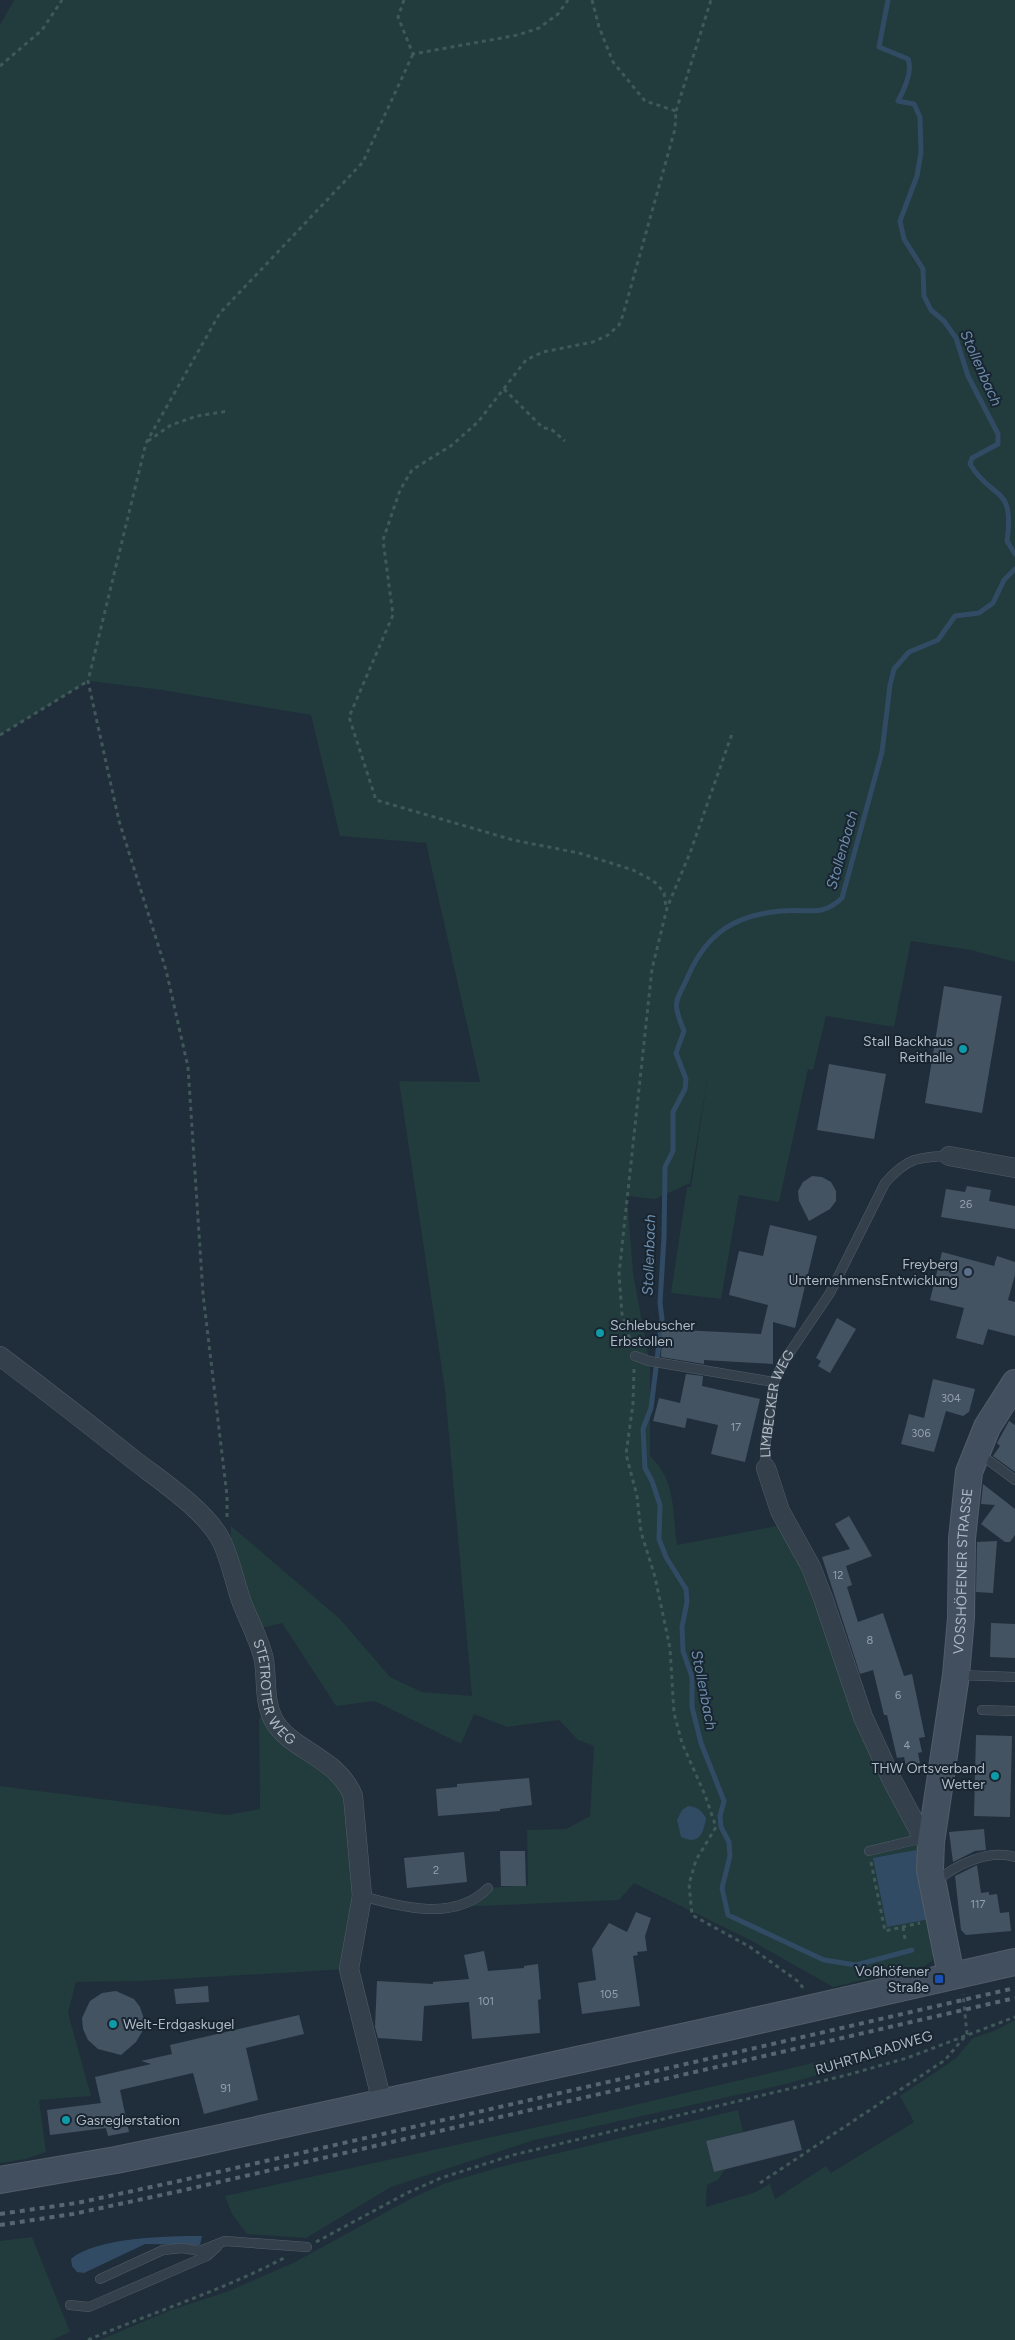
<svg xmlns="http://www.w3.org/2000/svg" width="1015" height="2340" viewBox="0 0 1015 2340" font-family="Figtree,sans-serif">
  <rect width="100%" height="100%" fill="#202e3b"/>
  <path fill="#223b3c" d="M14,0H1015V962L971,950L911,941L894,1027L826,1016L813,1070L808,1069L779,1202L739,1195L721,1299L671,1293L687,1187H691L708,1074L690,1183L655,1199L627,1196L633,1273L650,1365V1456C677,1482 672,1511 677,1545L782,1525L791,1539L920,1849L934,1953L932,1961L925,1966L833,1987L752,1941L634,1883L619,1900L455,1907L488,1888L528,1885L527,1830L566,1829L590,1816L594,1746L578,1740L559,1720L507,1727L474,1714L461,1744L375,1701L336,1706L282,1623L257,1629L231,1552V1526L340,1619L390,1677L422,1692L472,1696L445,1390L399,1081L480,1082L426,843L340,836L311,715L162,690L89,681L0,735V25Z
    M264,1713L345,1786L362,1896L349,1969L139,1981L76,1982L68,2013L91,2096L39,2100L46,2152L26,2159L0,2163V1786L227,1815L260,1809L259,1719Z
    M1015,2020V2340H100L171,2310L229,2291L295,2262L410,2199L443,2184L500,2167L738,2110L743,2132L706,2141L714,2171L725,2169L718,2180L707,2185L706,2207L753,2193L770,2184L775,2199L826,2166L831,2173L914,2122L900,2096L955,2059L973,2038L994,2031Z
    M911,2040L906,2050L786,2084L534,2140L391,2187L306,2238L247,2234L232,2214L225,2196L596,2114Z
    M32,2237L70,2332L52,2340H0V2241Z"/>
  <path fill="#324b64" d="M688,1806C698,1807 701,1810 706,1818C703,1835 699,1845 681,1837L677,1820L682,1810Z
    M916,1850L930,1919L887,1927L873,1858Z
    M202,2236L200,2245L145,2244L84,2273L77,2272L72,2266L71,2259C96,2237 169,2236 202,2236Z"/>
  <g fill="none" stroke-linecap="round" stroke-linejoin="round">
    <path stroke="#324b64" stroke-width="5" d="M888,0L879,47L908,59C913,71 904,90 898,101L914,104L920,117L921,152L917,176L900,221L904,239L923,269L924,296L931,310L944,321L956,338L968,376L998,434V444L972,458L970,464C992,501 1015,484 1007,541L1015,554
      M912,1950L856,1965L824,1960L728,1915L722,1888L730,1856L729,1842L721,1827L720,1816L724,1801L701,1743L692,1707V1677L683,1651L682,1627L687,1602L686,1589L666,1557L659,1539L660,1505L652,1481L645,1468L643,1429L651,1408L662,1319L660,1303L664,1237L665,1167L673,1151V1112L685,1089L686,1079L676,1053L684,1031C671,999 676,1004 689,974C708,932 736,915 781,911C808,908 821,918 842,898L882,752L890,685L894,669L909,652L938,640L955,616L979,613L993,603L1004,580L1015,569"/>
  </g>
  <path fill="#445362" d="M944,986L1002,996L982,1113L925,1103Z
    M829,1064L886,1074L874,1139L817,1130Z
    M812,1176L822,1177L831,1182L836,1191V1201L830,1209L809,1221L799,1201L798,1191L803,1182Z
    M967,1186L991,1190L989,1201L1015,1206V1229L941,1217L946,1189L965,1192Z
    M770,1225L817,1236L795,1328L773,1322V1364L704,1360V1364L661,1357L662,1329L761,1334L768,1305L729,1295L739,1251L763,1256Z
    M942,1252L994,1266L997,1256L1015,1262V1275L1008,1300L1015,1302V1336L988,1329L983,1345L956,1338L964,1308L930,1300Z
    M837,1318L856,1329L830,1373L818,1366L821,1361L816,1358Z
    M686,1374L703,1376L702,1386L760,1399L745,1462L711,1454L718,1425L687,1418L685,1428L653,1421L659,1398L680,1403Z
    M933,1379L975,1389L969,1412L963,1416L946,1411L934,1452L901,1444L909,1414L924,1418Z
    M1009,1421L1015,1425V1472L993,1456L1000,1446L997,1443Z
    M983,1484L1015,1509V1535L1010,1542H1005L981,1524L995,1505L981,1504Z
    M849,1516L872,1556L846,1566L852,1585L847,1587L858,1622L883,1613L904,1676L912,1674L925,1737L919,1738L922,1752L918,1753L920,1763L906,1766L904,1757L897,1758L887,1715H884L873,1670L860,1674L822,1557L850,1549L835,1524Z
    M997,1541L993,1593L976,1592L977,1542Z
    M991,1623L1015,1624V1658L990,1657Z
    M976,1735L1012,1736L1010,1817L974,1816Z
    M529,1778L532,1805L500,1809V1811L438,1816L436,1789L457,1787V1784Z
    M984,1829L986,1850L975,1851L953,1862L949,1832Z
    M500,1851H525L526,1886H501Z
    M464,1852L467,1882L407,1888L404,1858Z
    M977,1865L981,1893L989,1892V1895L997,1894L1000,1913L1009,1912L1011,1931L966,1935L961,1930L955,1876Z
    M636,1912L651,1918L645,1936L647,1951L637,1952L638,1955L633,1956L640,2006L582,2014L578,1983L596,1980L592,1949L609,1923L627,1932Z
    M484,1951L488,1971L524,1968V1966L538,1964L541,1999L538,2000L540,2033L472,2039L469,2002L424,2006L422,2041L378,2038L375,2027L377,1981L433,1984V1982L469,1979L464,1955Z
    M208,1986L209,2002L176,2004L174,1989Z
    M116,1991L134,1999L140,2007L144,2019L142,2032L136,2042L121,2055L98,2049L88,2040L83,2029L82,2018L90,2001L102,1993Z
    M299,2015L304,2034L246,2048L258,2100L204,2114L193,2073L120,2090L129,2132L108,2136L106,2128L50,2135L47,2110L101,2103L95,2077L151,2064L141,2061L172,2054L170,2045Z
    M794,2120L802,2150L714,2172L706,2141Z"/>
  <g fill="none" stroke-linecap="round" stroke-linejoin="round">
    <g stroke="#525d69" stroke-width="10">
      <g id="lane">
        <path d="M635,1356L649,1361L774,1382"/>
        <path d="M980,1454L1015,1480"/>
        <path id="s1" d="M766,1468L765,1448L774,1382L784,1361L830,1293L885,1183C907,1158 917,1157 949,1156"/>
        <path d="M959,1675L1015,1677"/>
        <path d="M982,1710L1015,1711"/>
        <path d="M869,1851L923,1838"/>
        <path d="M935,1882C956,1865 987,1849 1015,1857"/>
        <path d="M362,1896C402,1907 455,1922 488,1888"/>
        <path d="M100,2279L163,2250L182,2248L200,2251L225,2241L307,2247"/>
        <path d="M70,2305L89,2307L207,2256L217,2247"/>
      </g>
    </g>
    <g stroke="#525d69" stroke-width="20">
      <g id="street">
        <path d="M949,1156L1015,1168"/>
        <path id="s2" d="M0,1356C45,1390 90,1425 134,1460C161,1481 207,1511 222,1542C231,1562 235,1583 242,1603C249,1621 260,1641 264,1660C267,1680 264,1701 273,1719C290,1751 337,1756 353,1796L362,1896L349,1969L382,2102"/>
        <path d="M766,1468L780,1511L811,1567L823,1598L863,1717L892,1780L923,1838L931,1842"/>
      </g>
    </g>
    <g stroke="#525d69" stroke-width="28">
      <g id="secondary">
        <path id="s3" d="M954,1975L949,1965L930,1870L931,1842L956,1675L961,1618L962,1539L969,1472L987,1427L1015,1383"/>
        <path d="M0,2180L116,2160L193,2144L728,2027L1015,1962"/>
      </g>
    </g>
    <path stroke="#405859" stroke-width="3" stroke-dasharray="4 4" stroke-linecap="butt" d="M404,0L398,17L413,54L518,35L539,28L558,14L568,0
      M592,0L599,27L613,62L645,101L676,111L675,129L623,315L619,325L608,335L593,342L543,352L526,360L478,422L452,445L412,470L400,490L383,540L393,615L349,717L376,800L513,840L579,853L633,870L652,880L658,885L664,893L666,907
      M0,66L42,30L62,0
      M676,111L711,0
      M504,389L543,428L551,429L565,441
      M148,441L171,425L197,416L229,411
      M0,735L88,681
      M632,1346L622,1314L619,1274L652,969L667,908L690,853L733,731
      M634,1369L633,1404L626,1454L637,1496L641,1532L655,1577L670,1648L674,1713L682,1743L705,1795L716,1827L696,1860L689,1884L692,1915L750,1947L799,1982L803,1988
      M227,1517V1496L203,1294L188,1067L166,970L119,821L88,681L146,443L220,313L363,162L413,54
      M871,1862L885,1931L920,1923
      M903,1927L905,1939
      M760,2183L945,2060L967,2034L963,1994
      M316,2242L407,2193L441,2178L513,2155L847,2075L907,2058L1015,2017
      M88,2340C153,2312 221,2291 284,2258"/>
    <use href="#lane" stroke="#34404b" stroke-width="9"/>
    <use href="#street" stroke="#34404b" stroke-width="19"/>
    <use href="#secondary" stroke="#424f5e" stroke-width="26"/>
    <path stroke="#566473" stroke-width="4" stroke-dasharray="5 5" stroke-linecap="butt" d="M0,2214L77,2203L179,2181L1015,1988
      M0,2225L73,2214L180,2191L1015,1998"/>
  </g>
  <g fill="#0f9aa8" stroke="#192530" stroke-width="2">
    <circle cx="963" cy="1049" r="5"/>
    <circle cx="600" cy="1333" r="5"/>
    <circle cx="995" cy="1776" r="5"/>
    <circle cx="113" cy="2024" r="5"/>
    <circle cx="66" cy="2120" r="5"/>
  </g>
  <circle fill="#5c6f8a" stroke="#192530" stroke-width="2" cx="968" cy="1272" r="5"/>
  <rect fill="#1a4fb4" stroke="#192530" stroke-width="2" x="934" y="1974" width="10" height="10" rx="2.5"/>
  <g text-anchor="middle" dominant-baseline="central" stroke-width="4" stroke-linejoin="round" paint-order="stroke">
    <g font-size="11" fill="#94a0ae">
      <text x="966" y="1204">26</text>
      <text x="951" y="1398">304</text>
      <text x="736" y="1427">17</text>
      <text x="921" y="1433">306</text>
      <text x="838" y="1575">12</text>
      <text x="870" y="1640">8</text>
      <text x="898" y="1695">6</text>
      <text x="907" y="1745">4</text>
      <text x="436" y="1870">2</text>
      <text x="978" y="1904">117</text>
      <text x="609" y="1994">105</text>
      <text x="486" y="2001">101</text>
      <text x="226" y="2088">91</text>
    </g>
    <g font-size="14" fill="#afbac7" stroke="#192530" text-anchor="end">
      <text x="953" y="1041">Stall Backhaus<tspan x="953" dy="16">Reithalle</tspan></text>
      <text x="958" y="1264">Freyberg<tspan x="958" dy="16">UnternehmensEntwicklung</tspan></text>
      <text x="610" y="1325" text-anchor="start">Schlebuscher<tspan x="610" dy="16">Erbstollen</tspan></text>
      <text x="985" y="1768">THW Ortsverband<tspan x="985" dy="16">Wetter</tspan></text>
      <text x="929" y="1971">Voßhöfener<tspan x="929" dy="16">Straße</tspan></text>
      <text x="123" y="2024" text-anchor="start">Welt-Erdgaskugel</text>
      <text x="76" y="2120" text-anchor="start">Gasreglerstation</text>
    </g>
    <g font-size="14" fill="#afbac7" stroke="#192530">
      <text stroke="none"><textPath href="#s1" startOffset="66">LIMBECKER WEG</textPath></text>
      <text stroke="none"><textPath href="#s3" startOffset="409">VOSSHÖFENER STRASSE</textPath></text>
      <text stroke="none"><textPath href="#s2" startOffset="451">STETROTER WEG</textPath></text>
      <text transform="translate(874 2053) rotate(-17)">RUHRTALRADWEG</text>
    </g>
    <g font-size="15" font-style="italic" fill="#6d8ead" stroke="#192530">
      <text transform="translate(981 368) rotate(66)">Stollenbach</text>
      <text transform="translate(842 850) rotate(-74)">Stollenbach</text>
      <text transform="translate(649 1255) rotate(-88)">Stollenbach</text>
      <text transform="translate(704 1690) rotate(79)">Stollenbach</text>
    </g>
  </g>
</svg>
